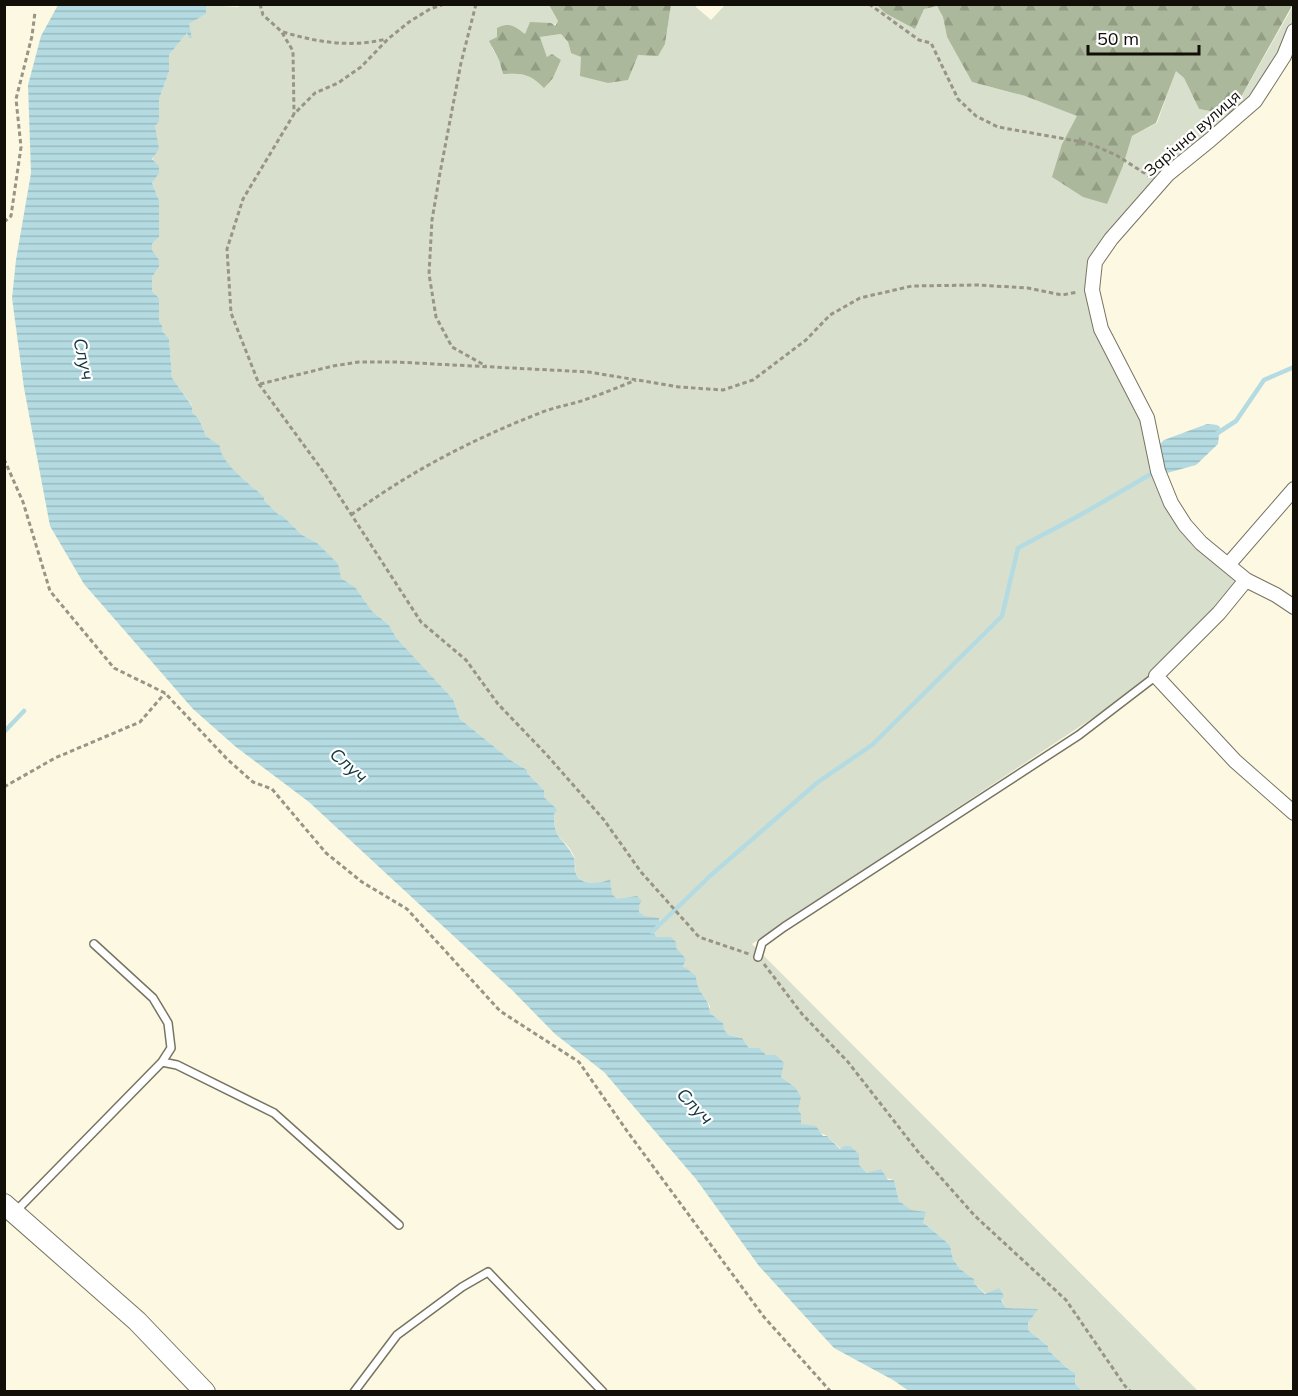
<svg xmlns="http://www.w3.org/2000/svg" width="1298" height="1396" viewBox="0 0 1298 1396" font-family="Mulish,sans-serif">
  <defs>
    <pattern id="forest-firs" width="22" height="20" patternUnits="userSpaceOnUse" patternTransform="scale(1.5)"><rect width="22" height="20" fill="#acb89b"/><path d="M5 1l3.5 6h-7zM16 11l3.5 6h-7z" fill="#939d84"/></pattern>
    <pattern id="water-rules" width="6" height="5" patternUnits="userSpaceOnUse" patternTransform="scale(1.5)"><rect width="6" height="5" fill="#b4dbe1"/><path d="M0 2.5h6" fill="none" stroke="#9abbc0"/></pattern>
  </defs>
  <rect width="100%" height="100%" fill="#fcf8e2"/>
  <path fill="#d8e0cd" d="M238,4L549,5L558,21C549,34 512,36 497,37L492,48L499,60L503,74L523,73L535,78H553L561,60L547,57L540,37L561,34L568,42L571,53L638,55L665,44L671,5H695L696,7L711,20L725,5H877L885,13L937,6L943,17L947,37L972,82L1025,96L1078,116L1062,144L1106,204L1123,166L1132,136L1157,123L1176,70L1184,78L1199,109L1231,115L1293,6V31L1255,101L1168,174L1095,262L1101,329L1147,418L1171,503L1246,580L1156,676L752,944L1198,1391H1083L1075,1384V1373L1067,1368L1048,1350V1346L1028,1330V1323L1037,1309L1006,1308L1001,1299L986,1294L974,1283V1279L960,1269L953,1259L950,1245L899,1201L894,1180L867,1173L827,1136L801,1124V1114L798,1111L795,1087L781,1077L766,1055L749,1048L742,1038L729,1035L723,1030V1023L710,1013V1006L683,965L671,937H657L639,912V905L617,900L603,883C595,883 587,884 580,879C572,872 577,864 574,856C564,835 554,843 554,814L558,810L544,797V790L527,773V770L512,761L460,719L453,699L395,638L389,625L372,611L355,587L341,578L316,542L302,535L282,515H279L264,500L263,496C250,485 220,464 219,446L206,436L199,419L192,412V405L172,379L169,338L162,331V325L159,321V298L152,291V277L159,267L152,250V244L159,237V200L152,183L155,126L159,122V99L169,72V55L187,33L189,24L206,14V5L239,7Z"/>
  <path fill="url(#forest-firs)" d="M1293,4L1231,115L1199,109L1184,78L1176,71L1156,123L1132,136L1123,166L1107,204L1083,197L1052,177L1062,144L1077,116L1025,96L972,82L947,37L943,17L937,6L924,9L915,29L885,13L877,5Z
    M549,5H671L665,44L658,56L638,55L628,80L608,83L580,76L581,57L571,53L568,42L561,34L540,37L547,57L552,54L561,60L553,78L544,88C529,73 523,73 503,74L499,60L489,41L497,37V28C509,21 516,27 525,34L530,22L551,23L555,26L558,21Z"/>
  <path fill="url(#water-rules)" d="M58,5H206V14L189,24L192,38H189L187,33L169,55V72L159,99V122L155,126L159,149L152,159L159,166V173L152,183L159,200V237L152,244V250L159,260V267L152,277V291L159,298V321L162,325V331L169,338L172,378L192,406V412L199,419L206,436L220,446C220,463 251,485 264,497V500L279,515H282L302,535L316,542L338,564L341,578L355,587L372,611L389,625L396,638L453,699L460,719L512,761L527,770V773L544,790V797L558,810L554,814C554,841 562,835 573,856C576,860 574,865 575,870C577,886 599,885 610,879L612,894L617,899L637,896L642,901L639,905V912L644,916L659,918V925L653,932L657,937H671L676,942V948L686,959L683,966L696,976C696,994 710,997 710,1013L723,1023L724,1030L729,1035L742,1038L749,1048H759L766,1055H776L784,1063L781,1077L795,1087L801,1097L798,1110L801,1114V1124L816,1126L823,1136H827L840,1149L844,1146H850L859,1154V1165L867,1173L881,1169L888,1180H894L899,1201L911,1210L926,1212L923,1222L950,1245L953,1259L960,1269L974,1279V1283L985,1294L999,1288L1004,1296L1001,1300L1006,1308L1038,1309L1028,1323V1330L1048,1346V1350L1067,1368L1075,1373V1384L1083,1391H909L893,1380L834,1348L759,1266L696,1179L604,1072L555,1034L512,990L309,802L236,747L193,709L84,584L50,526L24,388L12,298L16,260L31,173L28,85L41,36Z
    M1207,424L1217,425L1220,427L1218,444L1196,465L1167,473L1163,472L1157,447L1164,440Z"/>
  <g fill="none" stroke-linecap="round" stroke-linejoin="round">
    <path stroke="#b4dbe1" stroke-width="4.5" d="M1216,434L1236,421L1264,380L1294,367
      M4,732L24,711
      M652,932L710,876L818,782L872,745L1002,616L1018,548L1082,514L1151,474"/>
    <g stroke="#787462" stroke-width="10">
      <path id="service" d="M94,944L153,998L168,1023L171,1048L162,1062
        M758,957L762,943L784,927L1079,735L1156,676
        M16,1211L162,1062L177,1065L274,1113L399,1225
        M354,1392L397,1335L462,1287L488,1272L603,1392"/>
    </g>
    <g stroke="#787462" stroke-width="16">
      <path id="minor" d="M1294,31L1284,56L1255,101L1210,140L1168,174L1111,239L1095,262L1092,290L1101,329L1147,418L1158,471L1171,503L1185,525L1201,543L1246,580L1276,595L1294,607
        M1228,565L1294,489
        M1246,580L1219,613L1156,676L1235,761L1294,813"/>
    </g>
    <g stroke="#787462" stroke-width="22">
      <path id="secondary" d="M4,1204L137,1321L205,1392"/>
    </g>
    <path stroke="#999586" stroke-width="3" stroke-dasharray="4.5 3" stroke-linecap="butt" d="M260,4L263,15L281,31L293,51L294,114
      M444,4L430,9L409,22L388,39L361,67L338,83L315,93L294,114L243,199L227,249L231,313L259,384L325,474L421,622L466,660L498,704L546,754L604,820L641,872L699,937L749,954
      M476,4L461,63L440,173L432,220L429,274L436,317L452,347L486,366
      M869,4L919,40L931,43L958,99L976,116L998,127L1088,143L1116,155L1149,176
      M283,32C316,42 351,48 386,39
      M4,222L11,216L21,147L16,99L32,36L35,12
      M260,384L333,366L359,362H396L589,372L679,387L723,390L753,380L806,340L830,315L860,298L912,286L977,285L1028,288L1062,295L1078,292
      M4,459L23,502L50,591L114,668L165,693L228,760L253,782L272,789L326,853L362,882L407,909L500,1011L579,1062L627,1131L764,1317L831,1392
      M351,515C409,472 473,439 540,413C554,407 570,405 584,400C602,394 619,387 636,380
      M4,787L55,758L140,722L165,693
      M764,964L802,1014L848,1062L919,1153L975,1216L1066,1300L1125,1386L1131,1392"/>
    <use href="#service" stroke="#fff" stroke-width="7"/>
    <use href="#minor" stroke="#fff" stroke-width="14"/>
    <use href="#secondary" stroke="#fff" stroke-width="20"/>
  </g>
  <g text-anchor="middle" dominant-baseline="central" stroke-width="4.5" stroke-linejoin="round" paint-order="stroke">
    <g font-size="16" fill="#110f08" stroke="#fff">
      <text transform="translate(1192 133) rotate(-41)">Зарічна вулиця</text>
    </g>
    <g font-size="18" font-style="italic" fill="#12373d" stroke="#fff">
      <text transform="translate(84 359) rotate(78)">Случ</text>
      <text transform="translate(349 765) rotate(41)">Случ</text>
      <text transform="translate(695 1106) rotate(46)">Случ</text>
    </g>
  </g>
  <rect width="1298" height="1396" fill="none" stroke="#110f08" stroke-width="12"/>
  <path d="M1088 45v9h111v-9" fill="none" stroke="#110f08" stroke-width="3"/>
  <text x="1097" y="45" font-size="18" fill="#110f08" stroke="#ffffff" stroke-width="4.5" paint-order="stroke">50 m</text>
</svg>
